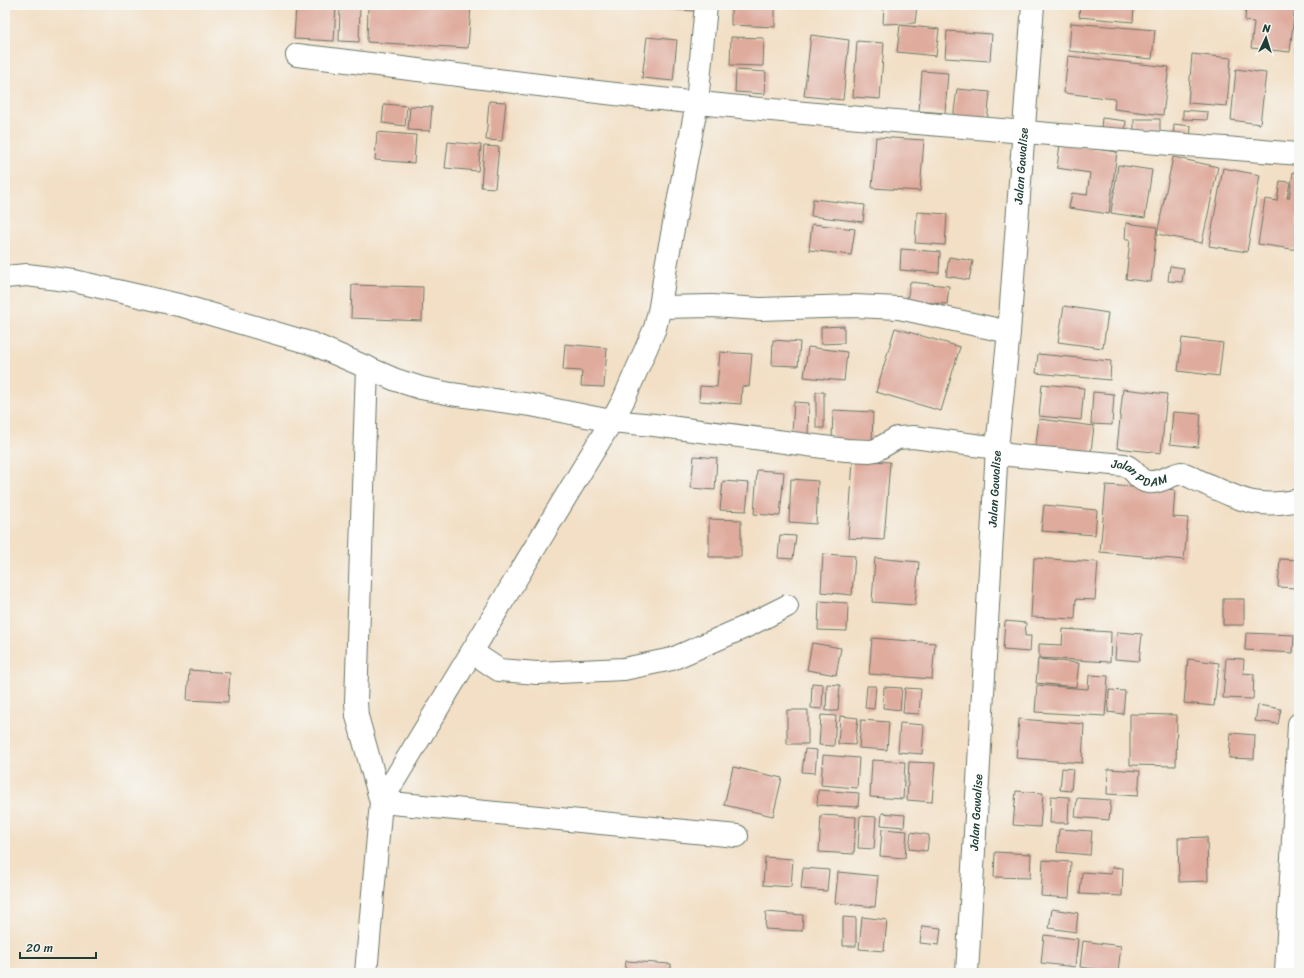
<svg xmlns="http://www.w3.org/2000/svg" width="1304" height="978" viewBox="0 0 1304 978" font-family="Sriracha,sans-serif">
  <rect width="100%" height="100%" fill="#f6f6f2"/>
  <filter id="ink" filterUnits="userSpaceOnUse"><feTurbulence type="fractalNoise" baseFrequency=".025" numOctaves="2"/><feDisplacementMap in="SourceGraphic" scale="8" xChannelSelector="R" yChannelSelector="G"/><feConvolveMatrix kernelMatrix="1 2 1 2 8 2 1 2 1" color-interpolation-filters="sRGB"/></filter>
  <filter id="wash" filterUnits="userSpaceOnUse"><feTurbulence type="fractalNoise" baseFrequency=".012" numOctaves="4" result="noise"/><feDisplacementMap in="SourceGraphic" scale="16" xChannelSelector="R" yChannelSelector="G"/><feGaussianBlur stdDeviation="0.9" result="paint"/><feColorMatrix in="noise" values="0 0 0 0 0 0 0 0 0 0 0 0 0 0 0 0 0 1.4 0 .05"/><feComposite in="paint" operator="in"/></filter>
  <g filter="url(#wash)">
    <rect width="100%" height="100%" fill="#f2dfc5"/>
    <g id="blocks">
      <path fill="#dfab9d" d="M296,5H336L334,41L294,39Z
        M340,5H360L359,42L339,41Z
        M368,5H471L468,48L367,42Z
        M651,5H694V11L651,8Z
        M884,5H917L915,23L883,24Z
        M1080,5H1134L1133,22L1079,17Z
        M1246,5H1295L1290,52L1251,48L1254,22L1245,21Z
        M731,6L775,8V27L731,25Z
        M1071,23L1155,30L1152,59L1069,51Z
        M900,25L939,29L936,56L897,52Z
        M1298,29H1299V53H1296Z
        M947,31L992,34L990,61L945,58Z
        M811,35L849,40L843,100L804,96Z
        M647,37L677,40L673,81L642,78Z
        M731,37L764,38L763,66L730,65Z
        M857,41L884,43L880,99L853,97Z
        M1192,54L1231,58L1227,106L1188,103Z
        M1068,56L1169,67L1163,115L1114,109L1115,99L1064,93Z
        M1236,69L1266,73L1260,124L1231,120Z
        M736,70L766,72L765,94L735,92Z
        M922,71L948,73L945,113L919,111Z
        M957,89L990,92L987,122L953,119Z
        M489,101L506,102L502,141L486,140Z
        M384,104L407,106L405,126L382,123Z
        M410,106L432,107L430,131L408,130Z
        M1183,110L1208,112L1207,120L1183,119Z
        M1102,118L1126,121L1125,130L1101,127Z
        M1134,119H1160V132L1134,131Z
        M1174,124L1191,126L1190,142L1173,141Z
        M377,132L416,135L414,163L375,160Z
        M876,137L924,140L920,191L872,188Z
        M448,142L481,145L478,171L445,168Z
        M1060,144L1117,152L1109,214L1069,208L1072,193L1087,195L1090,173L1057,168Z
        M484,146L499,147L495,188L481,187Z
        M1173,157L1218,167L1202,243L1157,234Z
        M1118,165L1152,170L1145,218L1111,213Z
        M1223,168L1260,175L1247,252L1209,246Z
        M1293,172L1299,173V209L1296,226H1299V250L1258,244L1265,199L1277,201L1280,181L1290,182L1287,198H1289Z
        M813,199L865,205L863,222L811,216Z
        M917,212L947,214L945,245L915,243Z
        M1126,223L1157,227L1151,282L1126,279L1130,239H1125Z
        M812,224L855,229L851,255L809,250Z
        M901,249L940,252L939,273L900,270Z
        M949,257L973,261L969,280L946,276Z
        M1170,266L1184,268L1182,282L1168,281Z
        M910,282L949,286L947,304L907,301Z
        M352,285L423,287L422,321L351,318Z
        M1064,306L1108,313L1103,348L1058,342Z
        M844,326V343L821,344V327Z
        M895,328L960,347L941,411L876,392Z
        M1182,338L1223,343L1219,376L1178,371Z
        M773,340L800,342L798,366L772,365Z
        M565,344L607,348L604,387L581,386L582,371L563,370Z
        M808,347L847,352L844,381L804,377Z
        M720,352L752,354L749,387L742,386L741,404L699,401L700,386L717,387Z
        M1038,354L1111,361L1110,380L1036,373Z
        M1042,384L1084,388L1081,420L1039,416Z
        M1123,389L1167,394L1161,453L1117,448Z
        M816,392H824V428H816Z
        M1093,392L1114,394L1112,425L1091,424Z
        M794,402L809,403L808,435L792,433Z
        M833,410L873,412L872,443L832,440Z
        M1173,412L1201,414L1198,447L1170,444Z
        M1039,419L1094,426L1090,460L1035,452Z
        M694,456L717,458L715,490L691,488Z
        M853,460L890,462L884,540L848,538Z
        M757,470L784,472L780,516L754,514Z
        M791,479L818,481L816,524L789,522Z
        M723,481L749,483L746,511L720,510Z
        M1106,485L1175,490L1173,517L1188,518L1184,560L1100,552Z
        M1044,505L1097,510L1095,535L1041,531Z
        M709,519L741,520V557H709Z
        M780,535L796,536L793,559L778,558Z
        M823,554L855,556L852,595L821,592Z
        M875,558L919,562L915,605L872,602Z
        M1034,558L1098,562L1095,600L1076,599L1075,619L1031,617Z
        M1280,559L1298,560L1296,588L1278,587Z
        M1223,599H1244V625H1223Z
        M819,601L848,603L847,631L818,630Z
        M1005,621L1026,623L1025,636H1031L1030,652L1003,650Z
        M1063,629L1111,632L1110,662L1039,658V644L1062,645Z
        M1117,632L1142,634L1139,661L1115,659Z
        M1246,633L1294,635L1293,653L1245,650Z
        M872,638L935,643L932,679L869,674Z
        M812,643L841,648L836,675L807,670Z
        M1226,658L1244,659L1243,673L1254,674L1253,699L1223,698Z
        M1038,659L1079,663L1076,687L1036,683Z
        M1188,659L1219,663L1214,706L1184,703Z
        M189,670L230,673L228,702L187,700Z
        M1089,675L1108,676L1105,716L1035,712L1037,685L1088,689Z
        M812,683L823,684L822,709L811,708Z
        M827,684L840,685L838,711H826Z
        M867,686H876L874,709L865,708Z
        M884,687L902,688L900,710L883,708Z
        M905,688L921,689L919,714L903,713Z
        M1109,690L1125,691L1123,714L1108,712Z
        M1258,705L1281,709L1278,724L1255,721Z
        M787,710H808V744H787Z
        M1130,714L1177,715L1176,766L1130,765Z
        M821,715L836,716L834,746L819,745Z
        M840,716L858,718L855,745L838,744Z
        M1019,719L1084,724L1082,763L1016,758Z
        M861,720L889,722L887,750L859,748Z
        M900,723L924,725L922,754L898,752Z
        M1231,733L1255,735L1254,759L1229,758Z
        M805,749L817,750L815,773L802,772Z
        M823,755L859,758L857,788L821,785Z
        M872,760L905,762L903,799L870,797Z
        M909,762L935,763L932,802L907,800Z
        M733,767L782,778L773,816L724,805Z
        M1062,768L1073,769L1071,791L1060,790Z
        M1108,769L1140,771L1138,796L1107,794Z
        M818,790L859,793L858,807L817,805Z
        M1016,791L1043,793L1040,827L1013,825Z
        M1051,796L1069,797L1068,823H1050Z
        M1077,798L1111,800L1109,820L1075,817Z
        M882,813L905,815L904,827L881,825Z
        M821,815L856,817L854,854L819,852Z
        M860,816L876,817L874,849L858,848Z
        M882,829L907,831L905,858L880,856Z
        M1059,829L1092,831L1090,855L1057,852Z
        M911,832L929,835L927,851L909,849Z
        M1207,837L1208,881L1179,882L1178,838Z
        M995,852L1031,854L1030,878L994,877Z
        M765,857L793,859L791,887L763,885Z
        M1043,860L1071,862L1069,898L1041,896Z
        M1112,867L1123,868L1122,896L1080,894L1082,872L1111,874Z
        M803,868L829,870L827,891L801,889Z
        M838,872L878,876L875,907L835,903Z
        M1052,909L1078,913L1076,932L1049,928Z
        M766,912L803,915L802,931L765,929Z
        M843,917L856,918V946H843Z
        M862,917L887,920L884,951L859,949Z
        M922,926L941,928L939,945L920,943Z
        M1044,935L1078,939L1075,967L1041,963Z
        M1083,941L1121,946L1118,972L1080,967Z
        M626,961L671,964V973H625Z"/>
    </g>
  </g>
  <g filter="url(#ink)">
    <use href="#blocks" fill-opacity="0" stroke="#697667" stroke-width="1"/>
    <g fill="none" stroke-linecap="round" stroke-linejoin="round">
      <g stroke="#697667" stroke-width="24">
        <g id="street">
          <path d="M297,55C431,71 565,90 699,103C899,123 1099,138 1299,154"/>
          <path d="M5,277L27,275L74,281L183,306L313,344L396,380L421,388L451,394L531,405L611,421L654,425L846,450L870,451L876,450L897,438L913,437L997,448"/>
          <path d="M660,307L712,306L760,309L854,306L899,308L1009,332"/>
          <path d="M367,367L356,702L357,716L381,802L737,836"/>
          <path id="s1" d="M997,454L1124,465C1134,468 1134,474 1141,479C1153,488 1169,475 1181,473C1189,475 1196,480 1204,483C1241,500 1257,509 1299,500"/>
          <path d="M472,652L499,670L537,673L624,669L672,659L743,628L787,606"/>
          <path d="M366,973L381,802L617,412L624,399L655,328L660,307L666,266L697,103L706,5"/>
          <path id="s2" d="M967,973L997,448L1009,332L1033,5"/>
          <path d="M1286,973L1299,724"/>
        </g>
      </g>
      <use href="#street" stroke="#fff" stroke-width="22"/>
    </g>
  </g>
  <g text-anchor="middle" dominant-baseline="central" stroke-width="4" stroke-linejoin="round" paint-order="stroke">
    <g font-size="12" fill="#1f3d34" stroke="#f6f6f2">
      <text stroke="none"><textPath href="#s2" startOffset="809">Jalan Gawalise</textPath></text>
      <text stroke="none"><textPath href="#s1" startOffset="146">Jalan PDAM</textPath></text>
      <text stroke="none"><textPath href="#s2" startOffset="485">Jalan Gawalise</textPath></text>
      <text stroke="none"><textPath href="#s2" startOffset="161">Jalan Gawalise</textPath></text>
    </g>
  </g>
  <rect width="1304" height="978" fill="none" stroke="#f6f6f2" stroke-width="20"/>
  <g transform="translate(1266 38) rotate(4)" stroke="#f6f6f2" stroke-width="3" paint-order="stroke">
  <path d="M0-3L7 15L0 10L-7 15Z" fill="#1f3d34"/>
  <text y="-6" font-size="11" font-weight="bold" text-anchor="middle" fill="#1f3d34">N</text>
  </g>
  <path d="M20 952v6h76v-6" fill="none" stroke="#1f3d34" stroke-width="2"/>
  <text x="26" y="952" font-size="12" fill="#1f3d34" stroke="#f6f6f2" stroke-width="3" paint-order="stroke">20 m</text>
</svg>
